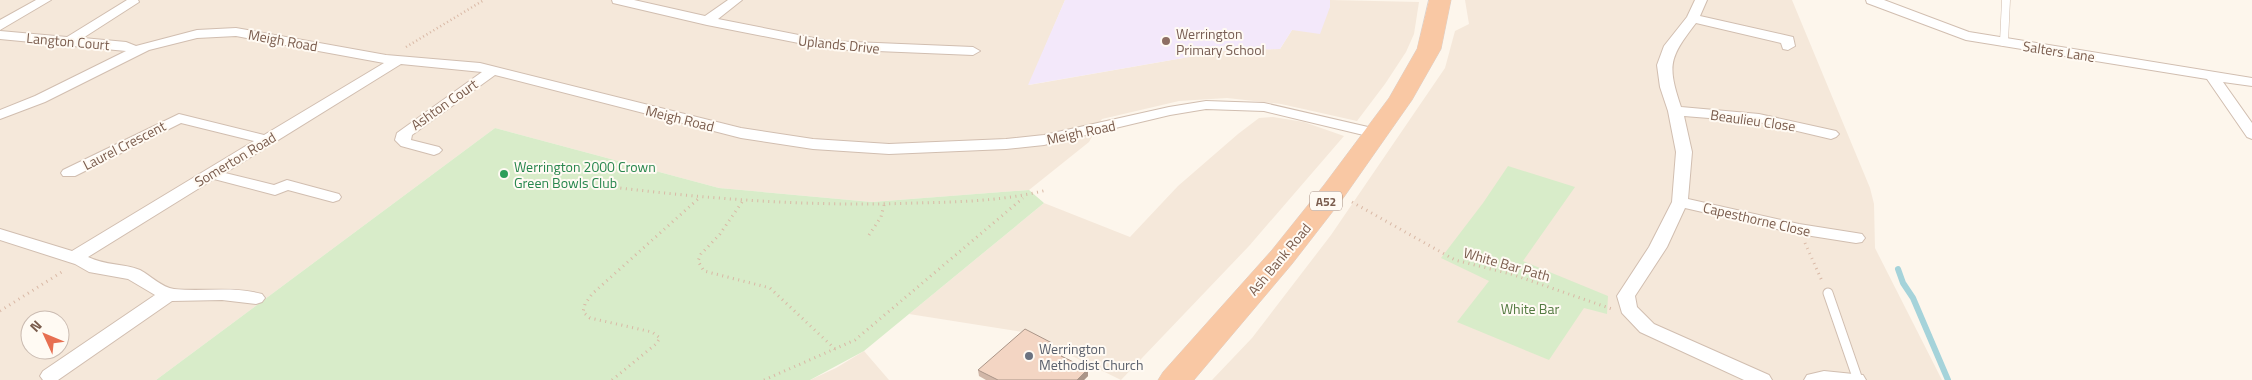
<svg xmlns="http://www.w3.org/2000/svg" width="2252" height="380" viewBox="0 0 2252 380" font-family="'Titillium Web',sans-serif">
  <rect width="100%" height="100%" fill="#fdf6ec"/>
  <path fill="#f5e8da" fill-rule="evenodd" d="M0,0H1065L1029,85L1229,50L1280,49L1292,30L1330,7V0L1419,2L1414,34L1406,52L1385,84L1357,121L1281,104L1227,98L1179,101L1102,119L1089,142L1029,190L872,202L719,188L495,128L156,380H0ZM30,320H60V350H30Z
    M1465,0H1792L1870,188L1874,204L1875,248L1942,380H1212L1252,338L1331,235L1445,68L1455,31L1469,24Z
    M1273,117L1304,122L1344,136L1249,246L1121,380L1023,332L909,314L1044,203L1130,237L1178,186L1238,134L1259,118Z
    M864,351L889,380H810L836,368Z"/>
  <path fill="#f3e8fa" d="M1065,0H1330V7L1320,34L1292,30L1280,49L1229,50L1028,85Z"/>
  <path fill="#d8ecc9" d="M495,128L719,188L872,202L1029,190L1044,203L864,351L810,380H156Z
    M1508,166L1575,187L1523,261L1608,296L1607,314L1584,308L1549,360L1457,322L1489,281L1441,258L1483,203Z"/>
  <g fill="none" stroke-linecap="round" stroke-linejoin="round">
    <path stroke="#a5d3da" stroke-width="6" d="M1898,269L1903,283L1913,298L1948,380"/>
    <g stroke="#d1beb0" stroke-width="9">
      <path id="service-far1" d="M2004,42L2006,0"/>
    </g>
    <g stroke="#d1beb0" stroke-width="11">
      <path id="service" d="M1828,293L1858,380"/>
    </g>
    <g stroke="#d1beb0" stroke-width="2">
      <path id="minor" d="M36,0H51L0,30V20Z
        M127,0H138L139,2L83,38L126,42L136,46L197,30L236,28L386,55L480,63L741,128L813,139L889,144L1006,139L1044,135L1169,107L1206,101L1264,103L1381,130L1384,133L1381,136L1376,138L1264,111L1206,109L1170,115L1044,145L1006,149L889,154L813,149L741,138L495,75L412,135L411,140L439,147L442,150L439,153L434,155L401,146L395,140L397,133L482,72L401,64L225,173L274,185L287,180L339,194L341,197L339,200L333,202L288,190L275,195L214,179L88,257C106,266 123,263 140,270C150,275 162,288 174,289C203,292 233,286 262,294L265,298L262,302L256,304L222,300L172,301L58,380H43L40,376L43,371L155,295L128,279L89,272L75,264L0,240V229L72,251L254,141L181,123L75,176H63L61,173L63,170L179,114L264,135L384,63L236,36L197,38L149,50L45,102L0,119V110L35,96L126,51L0,39V31L67,37Z
        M612,0H634L705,16L728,0H742L718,19L829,41L973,47L980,51L973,55L829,49L707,25L613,3Z
        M1695,0H1707L1700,16L1793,37L1795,46L1788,50L1783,49L1781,43L1696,23C1669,58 1667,65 1681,107L1759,114L1836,131L1839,134L1836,137L1831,139L1759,122L1684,116L1692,152L1688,199L1799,224L1856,233L1862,234L1865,238L1862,242L1856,243L1799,234L1685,208L1667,247L1635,296L1637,307L1654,324L1769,375L1772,380H1744L1640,332L1622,313L1617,296L1649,247L1672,202L1676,152L1668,111L1660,87L1657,65L1664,46L1687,17Z
        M1866,0H1884L1969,32L2252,78V86L2223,82L2252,123V139L2247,137L2207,79L1966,40L1867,3Z
        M1824,371L1863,375L1866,380H1804L1807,375Z"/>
    </g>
    <g stroke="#dad1cd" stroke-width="1">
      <path id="trunk" d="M1429,0H1451L1441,49L1412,100L1344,197L1292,264L1194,380H1158L1163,372L1272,250L1324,185L1389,98L1417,49Z"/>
    </g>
    <path stroke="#d9b8a5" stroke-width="2.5" stroke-dasharray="1 3" stroke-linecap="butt" d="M406,47L484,0"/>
    <path stroke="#d9b8a5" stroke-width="3" stroke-dasharray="1 4.5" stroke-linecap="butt" d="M604,186C707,199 811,207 915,203C960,202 1003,201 1047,190
      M742,202L720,234L701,254L698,261L704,271L770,288L835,349
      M1352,202L1455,260L1511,274L1612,309
      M869,235L881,217L884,205
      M1805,243L1822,281
      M0,311L65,270
      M612,380L656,344L660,338L652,332L590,318L583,312L585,304L592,294L698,199
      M764,380L855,340L1023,198"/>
    <use href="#service-far1" stroke="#fff" stroke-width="8"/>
    <use href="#service" stroke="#fff" stroke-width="9"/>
    <use href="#minor" fill="#fff" fill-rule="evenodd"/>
    <use href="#trunk" fill="#f9c8a4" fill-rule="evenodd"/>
  </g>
  <path fill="#d1b7a8" d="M1052,348L1088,376L1084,380H986L979,376L978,370Z"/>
  <path fill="#aa9588" d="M1088,369V376L1084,380H1077Z"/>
  <path fill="#f3d5c3" stroke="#aa9588" d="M1025,329L1052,343L1048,346L1063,354L1061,356L1088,369L1077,380H998L978,370Z"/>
  <circle fill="#8d6e63" stroke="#fffaf3" stroke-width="2" cx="1166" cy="41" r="5"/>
  <circle fill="#2e9e5b" stroke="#fffaf3" stroke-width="2" cx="504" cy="174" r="5"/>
  <circle fill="#6b7280" stroke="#fffaf3" stroke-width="2" cx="1029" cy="356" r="5"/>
  <g text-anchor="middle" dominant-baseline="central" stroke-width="4" stroke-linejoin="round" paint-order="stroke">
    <rect fill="#fffaf3" stroke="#a28b7f" stroke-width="1" x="1310" y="191.5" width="32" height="19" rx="4"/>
    <g font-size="12" font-weight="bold" fill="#7a5c4d">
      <text x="1326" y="201">A52</text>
    </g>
    <g font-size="14" fill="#785e54" stroke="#fffaf3" text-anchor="start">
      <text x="1176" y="33">Werrington<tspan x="1176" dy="16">Primary School</tspan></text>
    </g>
    <g font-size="14" fill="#7a5c4d" stroke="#fffaf3">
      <text transform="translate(283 40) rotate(10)">Meigh Road</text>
      <text transform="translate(68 41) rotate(5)">Langton Court</text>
      <text transform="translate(839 44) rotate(6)">Uplands Drive</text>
      <text transform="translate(2059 51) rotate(9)">Salters Lane</text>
      <text transform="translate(444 104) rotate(-35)">Ashton Court</text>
      <text transform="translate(680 118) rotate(14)">Meigh Road</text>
      <text transform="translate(1753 120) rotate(8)">Beaulieu Close</text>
      <text transform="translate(1081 132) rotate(-12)">Meigh Road</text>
      <text transform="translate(124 145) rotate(-27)">Laurel Crescent</text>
      <text transform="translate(235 159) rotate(-31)">Somerton Road</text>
      <text transform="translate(1757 219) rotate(13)">Capesthorne Close</text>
      <text transform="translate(1279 259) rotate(-50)">Ash Bank Road</text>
      <text transform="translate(1507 264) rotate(16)">White Bar Path</text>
    </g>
    <g font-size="14" fill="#27864d" stroke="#fffaf3" text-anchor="start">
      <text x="514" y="166">Werrington 2000 Crown<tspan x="514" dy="16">Green Bowls Club</tspan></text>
    </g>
    <g font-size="14" fill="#537a41" stroke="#fffaf3">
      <text x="1530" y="308">White Bar</text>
    </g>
    <g font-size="14" fill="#5b616d" stroke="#fffaf3" text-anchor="start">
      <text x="1039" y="348">Werrington<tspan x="1039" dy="16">Methodist Church</tspan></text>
    </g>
  </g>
  <g transform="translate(45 335) rotate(314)"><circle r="24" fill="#fffaf3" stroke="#cabbb1"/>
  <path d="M0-4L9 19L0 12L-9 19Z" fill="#e76f51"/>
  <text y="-8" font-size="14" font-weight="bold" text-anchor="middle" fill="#7a5c4d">N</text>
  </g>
</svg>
